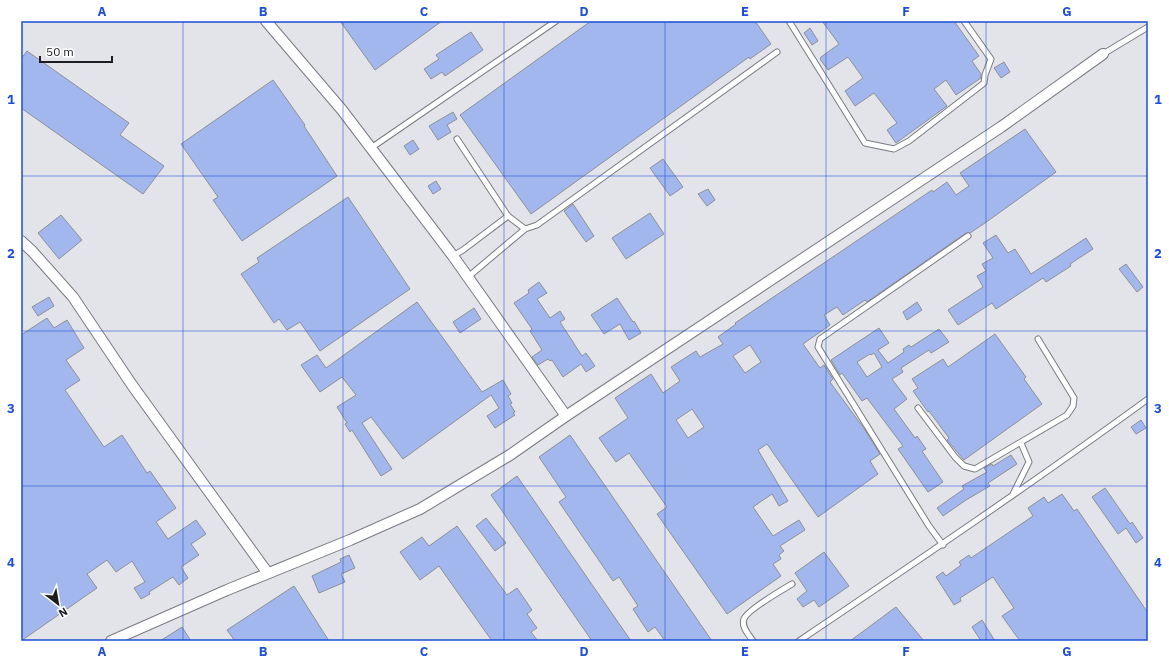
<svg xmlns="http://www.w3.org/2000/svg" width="1169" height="662" viewBox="0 0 1169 662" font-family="'IBM Plex Sans',sans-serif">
  <rect width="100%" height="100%" fill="#e2e4ea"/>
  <path fill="#a1b7ee" stroke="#8e9095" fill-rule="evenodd" d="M340,21H442L375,70Z
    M591,21H755L771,44L750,59L749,57L531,214L460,115Z
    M822,21H954L979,56L972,61L981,74V78L956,95L946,80L934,89L947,106L896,143L887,130L897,123L874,93L855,106L845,91L863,78L848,57L828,70L820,59L821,57L839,44Z
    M810,28L818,41L812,45L804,33Z
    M471,32L483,50L445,76L442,72L431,79L424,69L439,59L436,55Z
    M27,51L129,123L120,135L164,166L143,194L21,108V59Z
    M1004,62L1010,72L1001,78L994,68Z
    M273,80L305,125L304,126L337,176L242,241L213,200L218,197L181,144Z
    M453,112L457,119L447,125L451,132L438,140L429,126Z
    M1025,129L1056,172L985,223L970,233H966L867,302L865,300L843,315L837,307L824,315L830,325L803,344L820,368L824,365L833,379L830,382L865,430L880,454L870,461L878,474L818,517L767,444L758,450L788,501L779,506L772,494L753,507L773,536L799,520L805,530L780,546L784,551L779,555L781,559L773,564L781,576L727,614L657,514L667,507L629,453L616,462L599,438L628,418L615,398L651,374L663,393L680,381L671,367L696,351L700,357L723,344L718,337L736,324L735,323L932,190L933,192L947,182L956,195L969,186L960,173ZM750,345L761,362L745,373L733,356ZM692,409L704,427L688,438L676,420Z
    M413,140L419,149L410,155L404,146Z
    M663,159L683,187L670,196L650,168Z
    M436,181L441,189L433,194L428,186Z
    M708,189L715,200L707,206L698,194Z
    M348,197L410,289L320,351L300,322L287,330L279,319L274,323L241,274L259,262L257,258Z
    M573,204L594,236L586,242L564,211Z
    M650,213L664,234L626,259L612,238Z
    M61,215L82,240L59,259L38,233Z
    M996,235L1008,253L1015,249L1031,274L1086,238L1093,249L1070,264L1071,266L1046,282L1043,278L996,309L992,303L958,325L948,310L983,287L977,276L986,271L982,264L993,258L983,243Z
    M1126,264L1143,287L1137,292L1119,269Z
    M539,282L547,293L537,299L550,318L560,311L565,319L560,322L582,356L586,353L595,366L586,372L581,364L563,377L552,360L550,361L548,359L538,365L532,357L542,350L530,331L532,329L514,303L529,293L528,290Z
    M49,297L54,306L38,316L32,307Z
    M617,298L633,322L634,321L641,333L629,340L620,324L604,334L591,315Z
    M417,302L482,392L503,380L511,394L508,396L512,403L510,404L515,412L513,413L515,415L495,428L487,416L499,408L491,395L403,459L371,417L362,423L392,469L381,476L352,430L350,432L345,424L347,423L337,407L356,395L342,377L320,392L301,365L317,355L326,368Z
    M917,302L922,310L907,320L903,312Z
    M474,308L481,319L460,333L453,322Z
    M47,318L54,328L67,320L84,348L66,360L80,380L65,390L104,447L122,435L147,473L150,471L176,508L156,522L168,539L196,520L206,534L191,544L199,555L181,567L188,578L179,585L173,577L149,592L150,594L141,599L134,588L145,582L132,561L116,572L107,560L87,574L97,588L21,641V335Z
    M879,328L889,343L878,350L888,363L904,352L903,349L909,345L911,347L939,329L949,342L931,353L929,350L901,368L903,372L892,379L907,399L894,409L915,438L917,436L926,449L922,451L943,482L928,492L898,449L903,446L867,398L862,401L842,373L840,375L831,360ZM874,353L882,367L867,377L857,362L870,354L871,355Z
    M995,334L1026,377L1024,379L1042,404L964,460L947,440L949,438L929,411L928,412L913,391L918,388L912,379L943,359L948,367Z
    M1141,420L1146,428L1136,434L1131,427Z
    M570,435L712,641H665L655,627L648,632L633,609L638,606L619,577L613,581L559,502L566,497L539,457Z
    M1011,455L1017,464L988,483L990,486L966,500L943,516L937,508L964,489L962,486L987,472L984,468L992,464L993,466Z
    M517,476L631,641H592L491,495Z
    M1105,488L1130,524L1132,522L1143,538L1136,543L1126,528L1118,534L1092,497Z
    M1062,494L1074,511L1077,509L1148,613V641H1020L1002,616L1014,608L993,577L960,598L961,601L954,605L936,577L943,572L946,576L961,565L959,562L969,555L971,558L1033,516L1028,508L1044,497L1048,503Z
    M486,518L506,543L495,551L476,526Z
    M457,526L507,595L517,588L532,610L527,614L537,628L531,632L538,641H492L439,566L420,580L400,552L422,537L429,546Z
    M824,552L849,586L819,607L814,600L803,607L797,599L807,591L795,573Z
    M349,555L355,568L341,574L345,582L319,593L312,576L341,562L340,559Z
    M294,586L329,641H235L227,630Z
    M896,607L924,641H850Z
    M982,620L995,641H981L972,627Z
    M182,627L191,641H160Z"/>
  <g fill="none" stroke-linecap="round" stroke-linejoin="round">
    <g stroke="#797b80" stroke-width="7">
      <path id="service" d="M789,21L865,143L894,149L909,141L984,83L985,75L991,59L964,21
        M1103,54L1148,27
        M457,139L508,216
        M371,148L556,21
        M453,256L463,250L508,216L525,229L537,225L777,52
        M468,277L525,229
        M918,408L955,457L964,466L975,469L1067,415L1073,406L1074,398L1038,339
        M1012,496L1029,462L1021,443
        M943,545L929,526L818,347L820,339L968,236
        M753,641C749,635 741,627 744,619C747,610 782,590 792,584
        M799,641C916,562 1033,483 1148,399"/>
    </g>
    <g stroke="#797b80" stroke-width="12">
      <path id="minor" d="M266,21L342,110L453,256L566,416
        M21,241L32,251L73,297L132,385L267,572
        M111,641L227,590L350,540L420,509L510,455L566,416L1001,127L1103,54"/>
    </g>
    <use href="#service" stroke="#fff" stroke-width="5"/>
    <use href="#minor" stroke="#fff" stroke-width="10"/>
  </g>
  <path fill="none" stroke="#1d4ed8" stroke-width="1" stroke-opacity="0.55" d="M183,21V641M343,21V641M504,21V641M665,21V641M826,21V641M986,21V641M21,176H1148M21,331H1148M21,486H1148"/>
  <rect width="1169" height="662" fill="none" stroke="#ffffff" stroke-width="44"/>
  <g transform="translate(58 604) rotate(149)" stroke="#ffffff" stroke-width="3" paint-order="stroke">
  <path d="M0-3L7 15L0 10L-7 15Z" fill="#1c1d1f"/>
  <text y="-6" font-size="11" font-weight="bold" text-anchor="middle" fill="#1c1d1f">N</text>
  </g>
  <path d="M40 56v6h72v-6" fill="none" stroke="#1c1d1f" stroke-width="2"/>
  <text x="46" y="56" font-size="12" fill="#1c1d1f" stroke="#ffffff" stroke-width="3" paint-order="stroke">50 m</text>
  <rect x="22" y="22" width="1125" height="618" fill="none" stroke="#1d4ed8" stroke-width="1.5"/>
  <g font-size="13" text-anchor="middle" font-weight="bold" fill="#1d4ed8">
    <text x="102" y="16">A</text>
    <text x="263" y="16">B</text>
    <text x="424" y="16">C</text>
    <text x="584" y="16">D</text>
    <text x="745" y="16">E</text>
    <text x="906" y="16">F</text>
    <text x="1067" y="16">G</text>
    <text x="11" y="104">1</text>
    <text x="1158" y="104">1</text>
    <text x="11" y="258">2</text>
    <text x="1158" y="258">2</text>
    <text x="11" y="413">3</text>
    <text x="1158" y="413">3</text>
    <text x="11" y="567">4</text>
    <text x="1158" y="567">4</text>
    <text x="102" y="656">A</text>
    <text x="263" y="656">B</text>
    <text x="424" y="656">C</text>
    <text x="584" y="656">D</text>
    <text x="745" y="656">E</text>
    <text x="906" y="656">F</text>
    <text x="1067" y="656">G</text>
  </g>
</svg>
